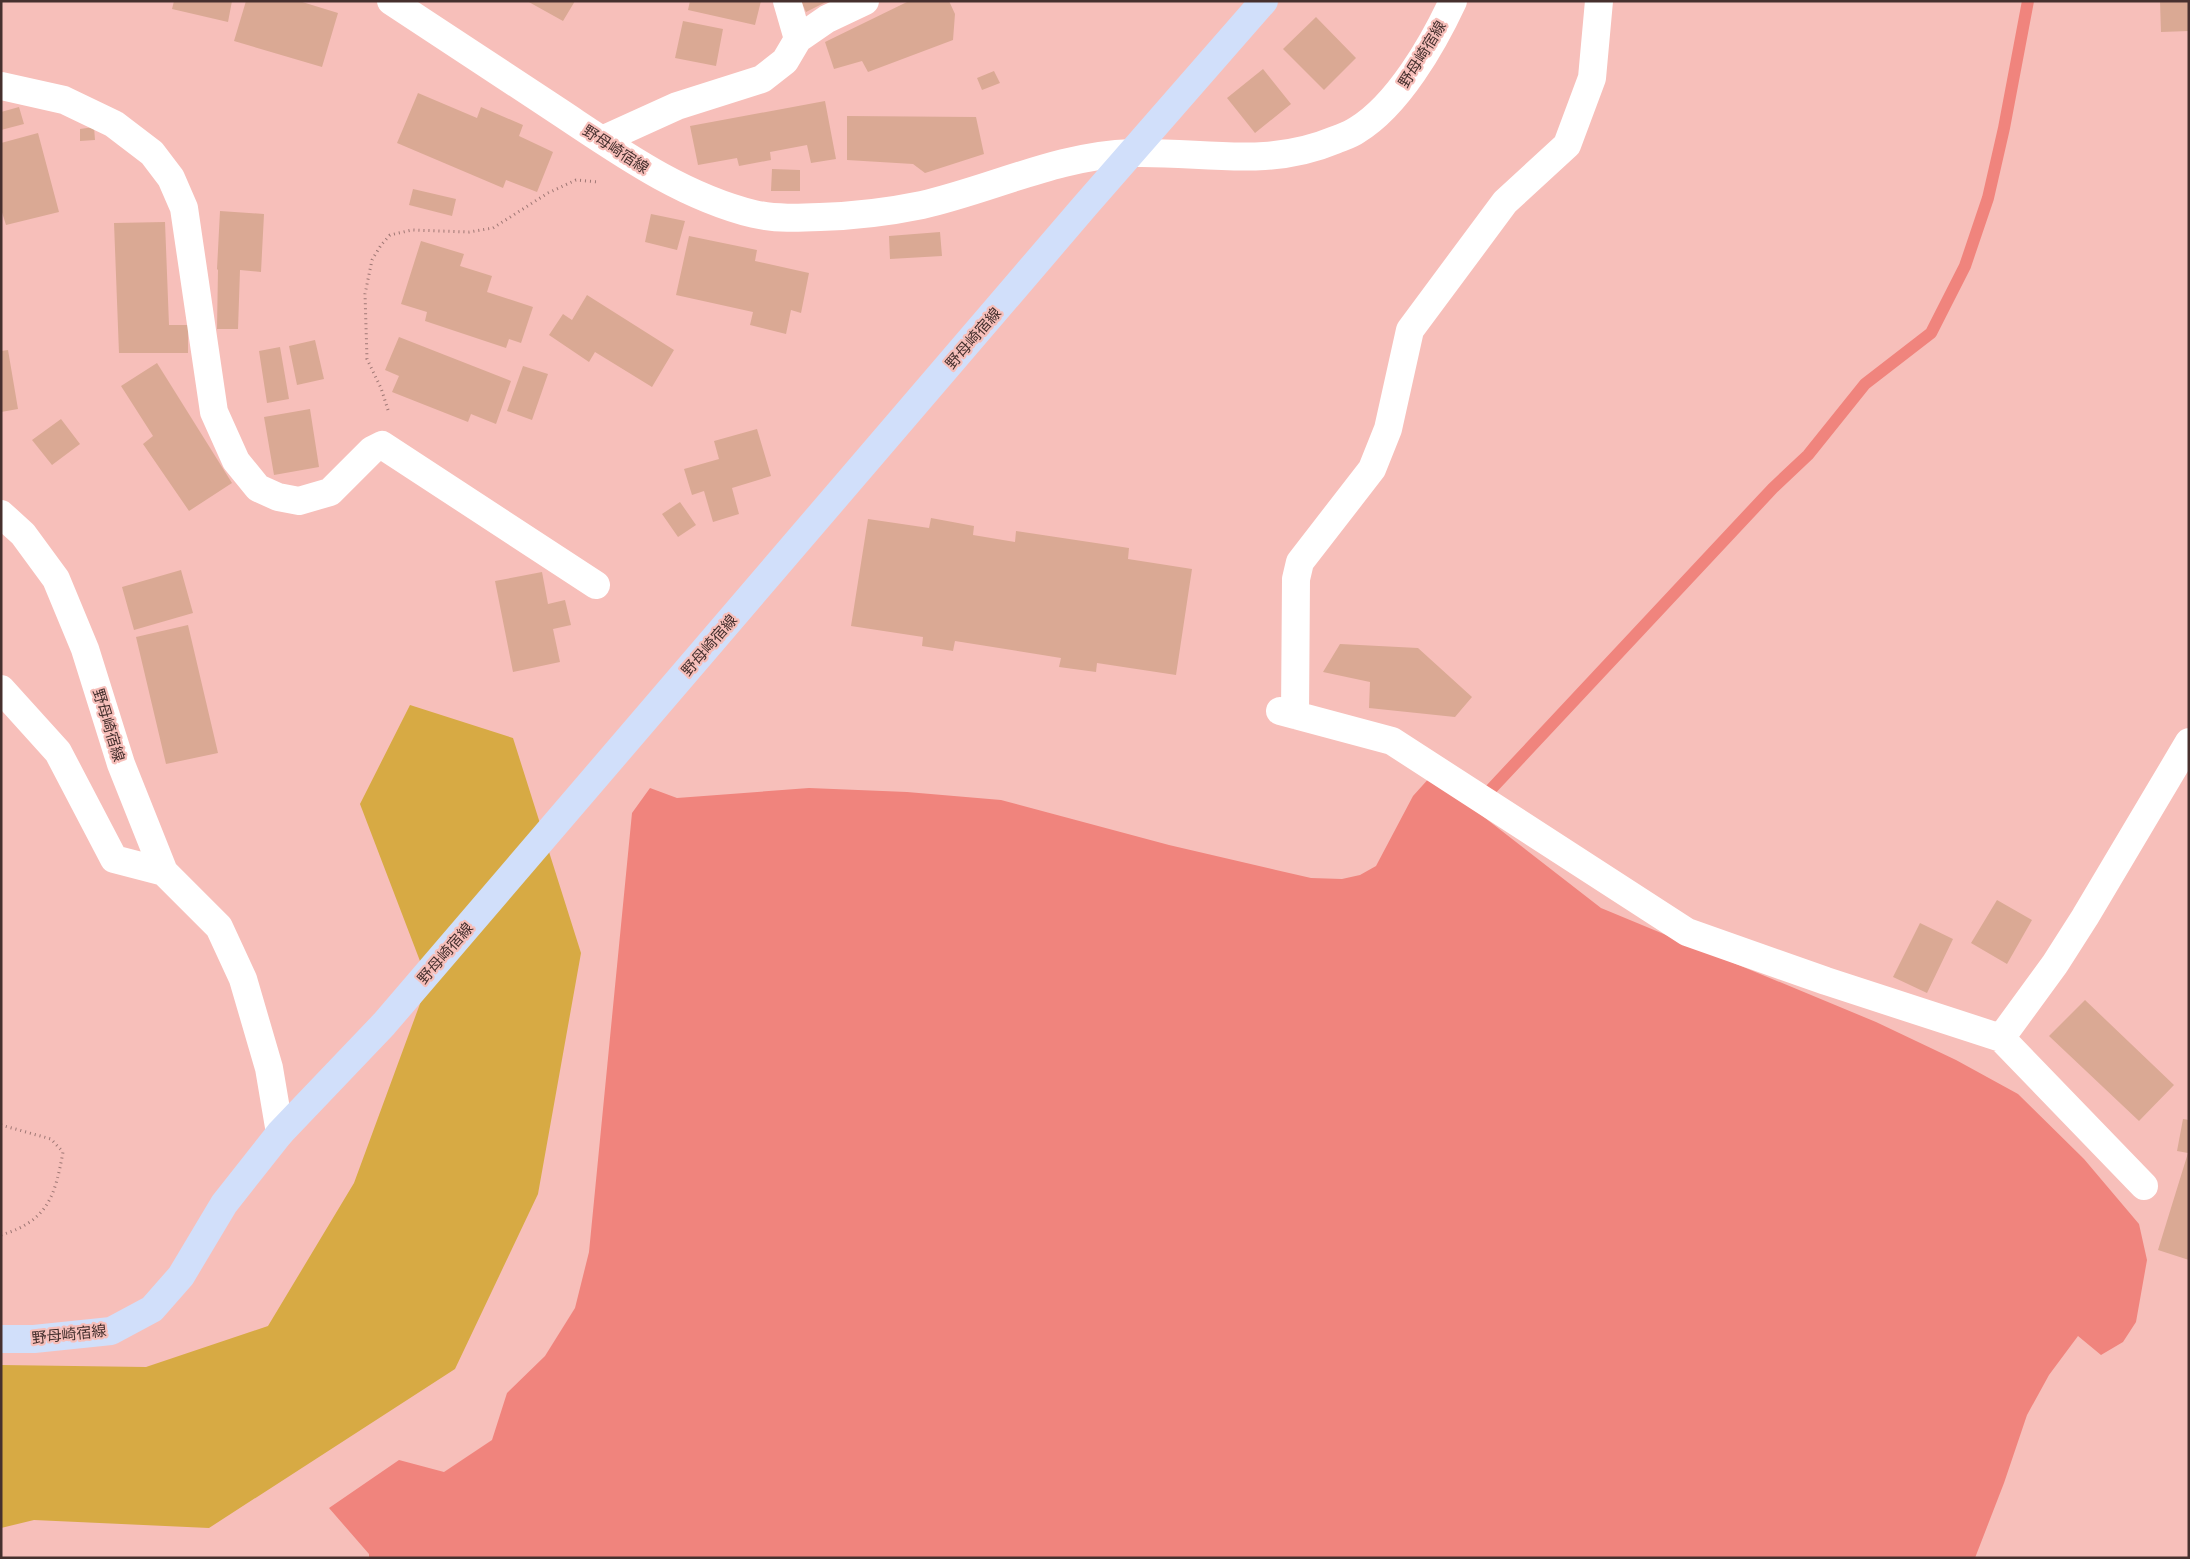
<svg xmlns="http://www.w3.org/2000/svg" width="2190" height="1559" viewBox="0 0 2190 1559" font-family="'IBM Plex Sans','Noto Sans JP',sans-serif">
  <rect width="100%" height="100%" fill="#f7bfba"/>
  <path fill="#d7aa44" d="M410,705L513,738L581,953L538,1194L455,1369L209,1528L34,1520L1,1528V1365L146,1367L268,1326L354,1183L428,982L360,804Z"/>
  <path fill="#f0847d" d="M1431,776L1601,908L1876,1022L1956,1060L2018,1094L2084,1159L2139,1224L2147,1260L2136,1322L2123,1342L2101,1355L2078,1336L2049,1375L2027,1415L2004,1483L1975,1558H369V1554L329,1508L399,1460L444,1472L492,1440L507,1393L545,1356L575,1308L589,1252L632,813L650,788L677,798L809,788L907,792L1001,800L1169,845L1276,870L1311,878L1342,879L1360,875L1376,866L1413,796Z"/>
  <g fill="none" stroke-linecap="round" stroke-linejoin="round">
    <path stroke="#f0847d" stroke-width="12" d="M1481,800L1773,488L1808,455L1865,384L1931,333L1965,266L1988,198L2004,128L2028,1"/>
  </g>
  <path fill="#daa994" d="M174,1H232L228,22L172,9Z
    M246,1H299L338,13L322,67L234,41Z
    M527,1H575L563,21Z
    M690,1H761L755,25L688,10Z
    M801,1H828L806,12Z
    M909,1H949L955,14L953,40L868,72L862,61L834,69L825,42Z
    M2160,1H2189V31L2161,32Z
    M1316,17L1356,58L1324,90L1283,49Z
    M683,21L723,29L716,66L675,58Z
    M1263,69L1291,104L1255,133L1227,98Z
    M994,71L1000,83L982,90L977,78Z
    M418,93L477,118L481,107L523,125L519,136L553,152L537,192L506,180L503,188L397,143Z
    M825,101L836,159L811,163L807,145L770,152L771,160L739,166L737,158L698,165L690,126Z
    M19,107L24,124L1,130V112Z
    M847,116L976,117L984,154L925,173L913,164L847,160Z
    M94,127L95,140L80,141V129Z
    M38,133L59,212L6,225L1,209V143Z
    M772,169L800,170V191H771Z
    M413,189L456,199L452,216L409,205Z
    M220,211L264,214L261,272L240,270L238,329H217L218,270L217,269Z
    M651,214L685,221L677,250L645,242Z
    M165,222L169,325H188V353H119L114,223Z
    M940,232L942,256L890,259L889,236Z
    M689,236L757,250L755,261L809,273L801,313L791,310L786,334L750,325L753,312L676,295Z
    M421,241L464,254L460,266L492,276L487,292L533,307L521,343L509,339L506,348L425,321L427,312L401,304Z
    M587,295L674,350L652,387L595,352L589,362L549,335L563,314L572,320Z
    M399,337L511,381L496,424L471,414L468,422L392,392L399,376L385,370Z
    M315,340L324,379L297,385L289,346Z
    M280,347L289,399L267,403L259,351Z
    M8,350L18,409L1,412V351Z
    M157,363L232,483L189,511L143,444L153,436L121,386Z
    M523,366L548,374L532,420L507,411Z
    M310,409L319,467L274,475L264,417Z
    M61,419L80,444L52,465L32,440Z
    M757,429L771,476L732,488L739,514L713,522L704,491L692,495L684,469L719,459L714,441Z
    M680,502L696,525L678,537L662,514Z
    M931,518L974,526L973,535L1015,542L1016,531L1129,548L1128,559L1192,569L1176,675L1097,663L1096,672L1059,667L1061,658L955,641L953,651L922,646L923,637L851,626L868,519L929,528Z
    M181,570L193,613L134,630L122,587Z
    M542,572L548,604L565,600L571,625L553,629L560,662L513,672L495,581Z
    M188,625L218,753L166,764L136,637Z
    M1340,644L1418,648L1472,697L1455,717L1369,708L1370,682L1323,672Z
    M1997,900L2032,920L2007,964L1971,943Z
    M1920,923L1953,939L1927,993L1893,977Z
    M2085,1000L2174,1085L2139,1121L2049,1036Z
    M2183,1119L2189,1120V1260L2158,1250L2188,1153L2177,1151Z"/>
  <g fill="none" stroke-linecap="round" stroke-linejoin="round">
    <path stroke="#9e7774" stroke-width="3" stroke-dasharray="1 4" stroke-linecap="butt" d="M388,410L381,388L367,359L365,294L372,260L381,245L390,235L412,230L469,232L493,228L548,193L576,180L598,182
      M1,1125L51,1139L63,1152C55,1196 48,1221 1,1235"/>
    <path stroke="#fff" stroke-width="28" d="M391,1C447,38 502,74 558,111C620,152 681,196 754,214C776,219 799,218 820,217C855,216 888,212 922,205C992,189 1059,155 1132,153C1203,151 1266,169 1335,140C1342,137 1350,135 1357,130C1398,105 1433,44 1453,1
      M798,39L827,19L865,1
      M1,86L64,100L114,124L152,153L171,178L184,208L214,412L236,461L258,488L278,497L299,501L330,492L372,450L382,445L596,585
      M602,140L677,106L762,79L785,61L798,39L787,1
      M1,514L23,534L56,579L85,649L121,764L164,872L219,927L243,979L269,1068L280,1133
      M1,689L58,752L114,859L164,872
      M1280,711L1392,741L1687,932L1826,981L2001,1038L2144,1186
      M1295,715L1296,579L1300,562L1372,469L1388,429L1410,330L1505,202L1567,145L1592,78L1599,1
      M2001,1038L2055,964L2085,917L2189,742"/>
    <path stroke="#d1dffa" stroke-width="28" d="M1,1339H34L111,1331L152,1309L181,1276L224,1204L280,1133L384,1024L1084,207L1264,1"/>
  </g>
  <g text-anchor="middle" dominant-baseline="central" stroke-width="4.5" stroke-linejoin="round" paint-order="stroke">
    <g font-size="15" fill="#46302e" stroke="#f7bfba">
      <text transform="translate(1422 54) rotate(-58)">野母崎宿線</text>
      <text transform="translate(616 149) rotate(33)">野母崎宿線</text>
      <text transform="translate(973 338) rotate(-49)">野母崎宿線</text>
      <text transform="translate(709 645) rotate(-49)">野母崎宿線</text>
      <text transform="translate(109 725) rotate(73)">野母崎宿線</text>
      <text transform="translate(445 953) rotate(-49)">野母崎宿線</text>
      <text transform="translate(69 1334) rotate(-6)">野母崎宿線</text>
    </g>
  </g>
  <rect width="2190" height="1559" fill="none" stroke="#46302e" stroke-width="5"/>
</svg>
